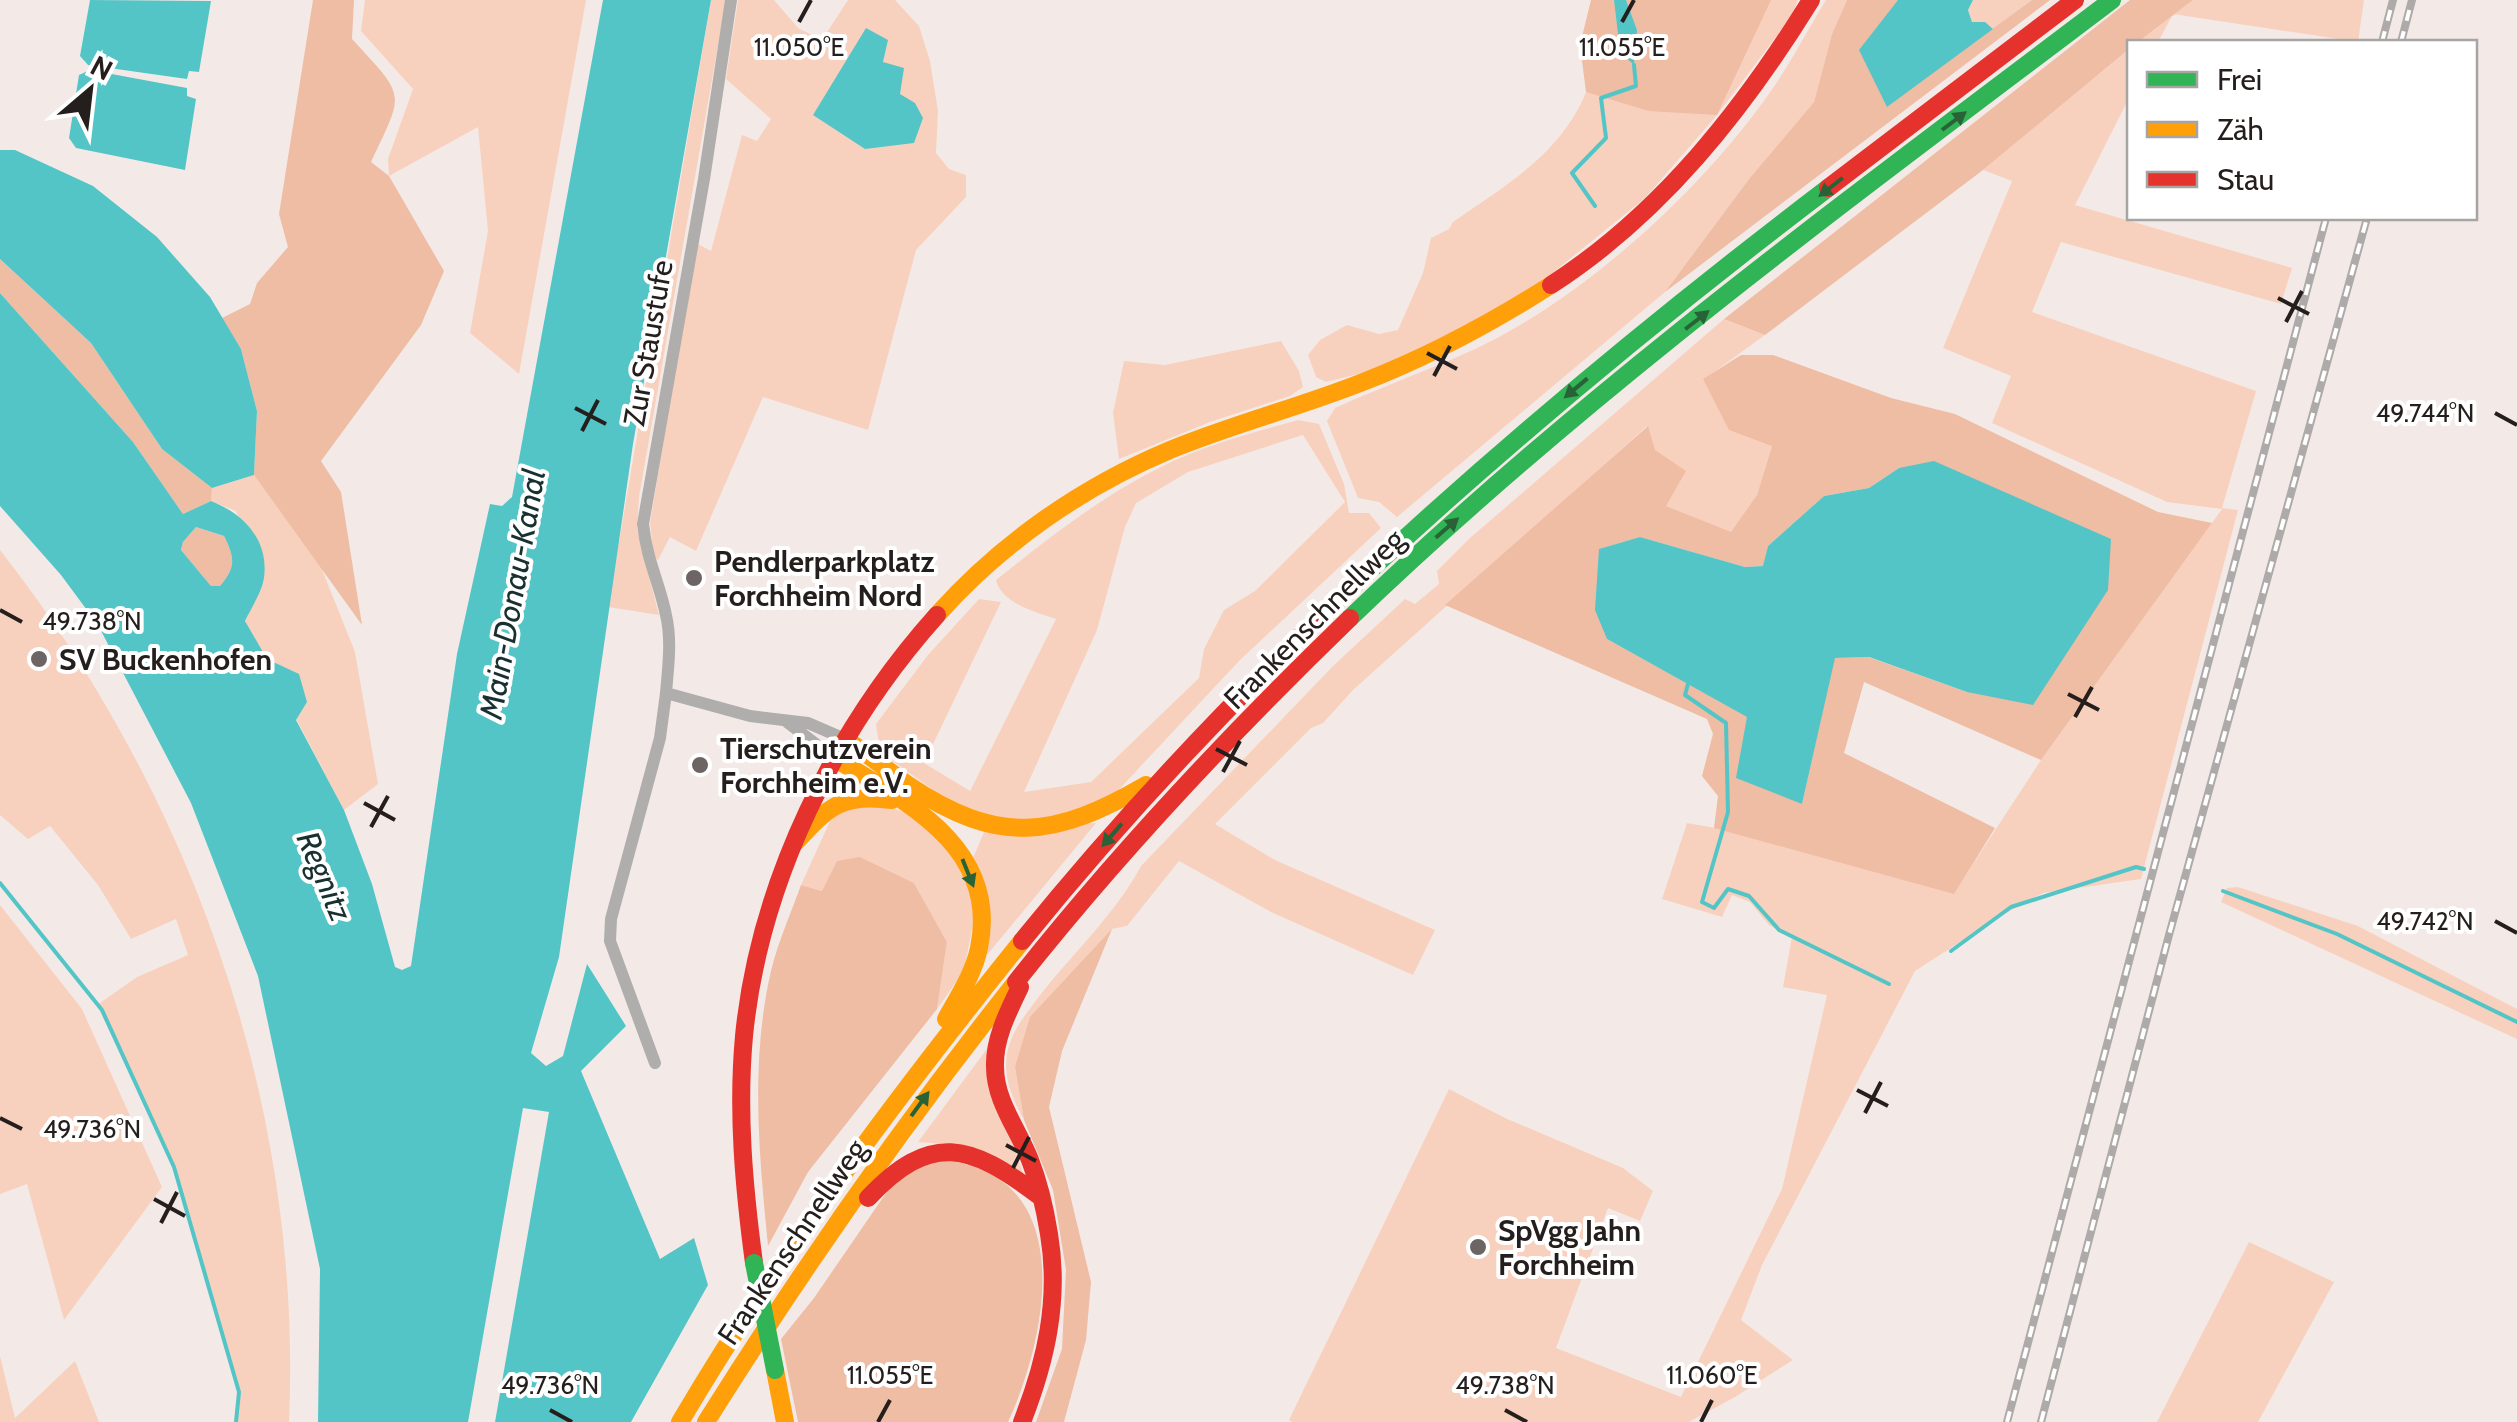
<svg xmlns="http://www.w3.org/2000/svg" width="2517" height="1422" viewBox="0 0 2517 1422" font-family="Cabin,sans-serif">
  <rect width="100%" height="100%" fill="#f3eae7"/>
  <path fill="#f8d1be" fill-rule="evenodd" d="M365,0H586L519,374L470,333L488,231L478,127L389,176L388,159L413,89L361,31Z
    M711,0H726L639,497L637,529L659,615L608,607Z
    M738,0H774L798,28L822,40L848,0H895L919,26L930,61L938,111L936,153L949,169L966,175V197L916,250L868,430L763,397L696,551L670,537L658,560L654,557L650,523L696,243L711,251L742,135L757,141L771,119L726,79ZM887,40L883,62L900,94L813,114Z
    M1593,0H1798L1791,17L1717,115L1645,198L1519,300L1371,371L1326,382L1316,377L1308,355L1320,340L1347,325L1379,334L1398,330L1423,273L1431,238L1449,229L1453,222C1506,185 1561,154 1586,92L1595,94Z
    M1826,0H1847L1832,34L1814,102L1749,179L1665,292L1397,517L1379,502L1358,498L1327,421L1335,408C1381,387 1429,370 1475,349C1587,297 1712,181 1779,79C1796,53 1810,26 1826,0Z
    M1973,0H2032L1993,29L1984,22H1972L1968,10Z
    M2193,0H2364L2358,42L2173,14L2158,42H2138Z
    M2129,49V98L2075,205L2292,268L2281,304L2061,242L2032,312L2256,391L2222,508L2238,510L2141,879L2043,893L1999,917L1915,971L1762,1265L1741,1320L1793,1360L1735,1397L1689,1422H1292L1289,1420L1449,1089L1505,1118L1623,1168L1653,1191L1640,1221L1608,1208L1556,1348L1681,1397L1782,1189L1827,995L1783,987L1792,937L1769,925L1750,902L1732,895L1722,917L1662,899L1687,823L1738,832L1954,893L2041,760L2222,509L2167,502L1992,423L2011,376L1943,348L2012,181L1983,170Z
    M1724,319L1765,335L1703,380L1772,446L1757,495L1731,533L1666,506L1647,426L1353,690L1323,723L1311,728L1215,824L1275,860L1435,930L1413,975L1273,913L1179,861L1127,926L1112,929L1015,1067L1024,1120C1013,1099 1003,1079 1007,1054C1011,1030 1027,1013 1041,994C1074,952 1116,913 1141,866L1333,666L1405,599L1415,604L1439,584L1437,571L1470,538Z
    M1281,341L1299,371L1303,387L1290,396L1210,422L1119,459L1113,413L1124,361L1165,365Z
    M1298,420L1319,424L1344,484L1349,513H1369L1381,528L1240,660L1111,798L1029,824L984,817L940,795L886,756L878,738L876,724L928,655L979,599L1001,602L924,763L970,791L1056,619C1036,612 1001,603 996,580C1049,538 1100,497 1161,467C1204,445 1252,433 1298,420ZM1303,435L1345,502L1255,591L1224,610L1204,649L1199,678L1091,782L1024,792L1097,630L1125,527L1136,503L1188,472Z
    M254,475L321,567L355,652L378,784L344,810L245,621L264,580L236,511L211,501L212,488Z
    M0,550C193,796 303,1108 289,1422H236L239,1392L174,1167L97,1005L137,977L188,955L176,919L131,939L98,885L50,826L28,839L0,815Z
    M875,802L904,812L938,837L968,882L975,912L964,971L937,1009L947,942L914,883L860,857L822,891L801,885L830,821L846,806Z
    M1096,823L987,955L973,858L985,830Z
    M2238,887L2358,926L2517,1009V1039L2221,902L2227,888Z
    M0,905L82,1009L162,1187L64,1320L27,1184L0,1194Z
    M989,1046L1000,1106L1024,1176L945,1144L918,1142Z
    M2249,1242L2334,1282L2258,1422H2157Z
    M0,1356L15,1418L75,1361L99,1422H0Z"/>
  <path fill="#efbca4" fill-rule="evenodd" d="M313,0H354L352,39C406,98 405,90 371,162L389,176L444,271L421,325L321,461L341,492L362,625L254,475L257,411L241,349L222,318L250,304L257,283L288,247L279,214Z
    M1591,0H1614L1620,52L1637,30L1626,0H1771L1717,115L1649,111L1586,92L1580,45Z
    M1847,0H1898L1887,106L2032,0H2050L1665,292L1749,179L1814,102L1832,34Z
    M2130,0H2193L2138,42H2130L2129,49L1983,170L1765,335L1724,319Z
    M0,259L91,343L162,449L212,488L211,501L183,514L133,442L0,293Z
    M1741,355H1773L1891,398L1955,414L2158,512L2212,523L2041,760L1864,682L1844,753L1995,828L1954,894L1714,828L1718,796L1702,776L1713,734L1707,719L1445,605L1648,426L1655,450L1686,471L1666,506L1731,532L1757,495L1772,446L1729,430L1703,379ZM1899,468L1967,692L1868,657L1834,658L1802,804L1748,717L1607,639L1600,549L1640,537L1745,567L1764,566L1768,546L1824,496L1869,488Z
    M196,527L224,536C235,558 236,567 220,586H211L181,550L183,542Z
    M860,857L914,883L947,942L937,1009L808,1172L768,1246C759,1155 750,1062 771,971C778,942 791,913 801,885L822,891L837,861Z
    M1112,929L1062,1051L1049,1107L1091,1282L1086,1340L1064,1422H1036L1062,1349L1066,1270L1053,1190L1024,1120L1015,1067L1030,1017Z
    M941,1160C1079,1172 1049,1333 1008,1422H798L781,1339L814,1298L895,1180L917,1166Z"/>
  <path fill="#54c5c7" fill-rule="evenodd" d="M90,0L211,1L199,72L189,71L187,79L88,65L80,56Z
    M603,0H711L633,444L559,957L531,1053L546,1066L563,1056L587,964L626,1026L581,1071L660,1259L694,1238L708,1285L631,1422H495L549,1112L523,1108L468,1422H318L320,1269L258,976L191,803L98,625L61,575L0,506V293L133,442L183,514L211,501C244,514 269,540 264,578C262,592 251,608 245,621L267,659L299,674L307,702L296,720L344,810L372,884L395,967L402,970L411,966L457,654L490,504L502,506L512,497ZM196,527L224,536C235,558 236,567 220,586H211L181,550L183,542Z
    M1614,0H1626L1637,30L1634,65L1620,52Z
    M1898,0H1973L1968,10L1972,22H1985L1993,29L1887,107L1859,50Z
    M866,28L888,40L883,62L904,68L900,94L915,103L923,118L914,143L865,149L813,115Z
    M90,70L187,88V96L196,99L185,170L76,148L69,138L79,75Z
    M0,150H15L93,186L157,237L210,297L241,349L257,411L254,475L212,488L162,449L91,343L0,259Z
    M1934,461L2111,539L2108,590L2033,705L1967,692L1869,657L1835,658L1802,804L1736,778L1747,717L1607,639L1595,610L1599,549L1640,537L1745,567L1763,566L1768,546L1824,496L1869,488L1899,468Z"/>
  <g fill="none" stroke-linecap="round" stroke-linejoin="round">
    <path stroke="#54c5c7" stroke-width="4" d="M1595,206L1572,173L1606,138L1601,98L1636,86L1634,65
      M1688,684L1685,695L1726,723L1728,812L1702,902L1714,908L1728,889L1749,896L1779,930L1889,984
      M0,883L102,1010L174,1167L239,1392L236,1422
      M2223,891L2337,934L2517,1022
      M1951,951L2011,907L2136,867L2144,869"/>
    <path stroke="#afaead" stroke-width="12" d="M731,0L704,179L643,524C647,561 659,581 666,615C672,641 668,668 666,693L750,716L808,723L845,739
      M787,722L834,758
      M655,1063L610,941L611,919L660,738L666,693"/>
    <path stroke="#30b455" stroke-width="18" d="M1337,601C1493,454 1657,318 1828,188
      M1350,618C1586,391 1852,197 2112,0"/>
    <path stroke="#ff9f0a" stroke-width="18" d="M937,615C1001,543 1082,487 1170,450C1233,424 1300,407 1363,382C1430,356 1491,323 1551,285
      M845,739C867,753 887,770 908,785C999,846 1055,838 1146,785
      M834,758C905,801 1000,847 979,948C974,973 958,997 946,1019
      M796,842C828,807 842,793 892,800
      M775,1370L785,1422
      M680,1422C780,1252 899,1094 1022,941
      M706,1422C802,1269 904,1123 1016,982"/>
    <path stroke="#e5322d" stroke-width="18" d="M1828,188L2075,0
      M1551,285C1661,214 1743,110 1811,0
      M1022,941C1119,821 1226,707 1337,601
      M1016,982C1118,853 1232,732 1350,618
      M1020,987C1008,1012 994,1039 995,1067C995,1101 1018,1129 1030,1160C1039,1183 1045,1209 1049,1234C1060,1300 1046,1361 1022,1422
      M868,1198C931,1131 970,1144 1038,1195
      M754,1263C744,1188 737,1112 744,1036C759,883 835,729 937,615"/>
    <g stroke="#adaaa9" stroke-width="8">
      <path id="rail" d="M2382,42L2393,0
        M2401,42L2412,0
        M2007,1422L2326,218
        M2041,1422L2169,935L2367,218"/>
    </g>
    <use href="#rail" stroke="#fff" stroke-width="4" stroke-dasharray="11" stroke-linecap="butt"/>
    <path stroke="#30b455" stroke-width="18" d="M754,1263L775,1370"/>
  </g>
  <defs><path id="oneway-solid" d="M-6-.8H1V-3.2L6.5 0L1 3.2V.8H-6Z" transform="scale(2.5)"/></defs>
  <g fill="#296236">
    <use href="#oneway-solid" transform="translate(1954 121) rotate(-37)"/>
    <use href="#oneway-solid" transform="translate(1831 187) rotate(142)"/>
    <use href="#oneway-solid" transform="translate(1697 320) rotate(-38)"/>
    <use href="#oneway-solid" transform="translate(1576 388) rotate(140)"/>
    <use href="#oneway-solid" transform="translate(1447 528) rotate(-41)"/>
    <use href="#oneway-solid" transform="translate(1112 835) rotate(131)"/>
    <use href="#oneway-solid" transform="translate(968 873) rotate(68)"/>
    <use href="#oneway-solid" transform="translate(920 1104) rotate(-54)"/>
  </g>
  <path fill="none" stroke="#241e1c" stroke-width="4" d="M799,22L811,0M1622,22L1634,0M2278,298L2309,314M2286,322L2302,291M1427,353L1457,369M1434,376L1450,346M575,408L606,424M2495,413L2517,425M582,431L598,400M0,610L22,622M2068,694L2099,710M2075,717L2092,687M1216,749L1247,765M1223,772L1240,741M364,803L395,820M371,827L388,796M2495,921L2517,933M1857,1090L1888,1106M1865,1113L1881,1082M0,1118L22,1129M1006,1145L1036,1161M1013,1168L1029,1137M154,1199L185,1216M161,1223L177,1192M550,1410L572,1422M1505,1410L1527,1422M878,1422L890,1400M1701,1422L1712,1400"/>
  <g fill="#6c6563" stroke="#fff" stroke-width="4">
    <circle cx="694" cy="578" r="10"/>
    <circle cx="39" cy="659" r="10"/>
    <circle cx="700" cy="765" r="10"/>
    <circle cx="1478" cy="1247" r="10"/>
  </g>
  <g text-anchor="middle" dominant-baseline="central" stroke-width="8" stroke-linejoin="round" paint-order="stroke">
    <g font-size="30" fill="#241e1c" stroke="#fff">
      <text transform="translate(648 343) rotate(-80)">Zur Staustufe</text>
      <text transform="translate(1314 619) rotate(-45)">Frankenschnellweg</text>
      <text transform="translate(792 1242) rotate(-56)">Frankenschnellweg</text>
    </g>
    <g font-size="30" font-weight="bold" fill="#241e1c" stroke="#fff" text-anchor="start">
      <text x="714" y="561">Pendlerparkplatz<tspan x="714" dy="34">Forchheim Nord</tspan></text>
      <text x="59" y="659">SV Buckenhofen</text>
      <text x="720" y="748">Tierschutzverein<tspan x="720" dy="34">Forchheim e.V.</tspan></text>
      <text x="1498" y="1230">SpVgg Jahn<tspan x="1498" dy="34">Forchheim</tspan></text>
    </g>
    <g font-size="32" font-style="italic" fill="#193031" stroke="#fff">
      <text transform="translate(512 594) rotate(-80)">Main-Donau-Kanal</text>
      <text transform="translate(325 876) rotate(67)">Regnitz</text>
    </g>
  </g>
  <g font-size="25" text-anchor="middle" fill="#241e1c" stroke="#fff" stroke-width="8" stroke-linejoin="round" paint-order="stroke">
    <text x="799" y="56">11.050°E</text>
    <text x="1622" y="56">11.055°E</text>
    <text x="2425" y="422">49.744°N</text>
    <text x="92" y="630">49.738°N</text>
    <text x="2425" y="930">49.742°N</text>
    <text x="92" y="1138">49.736°N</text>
    <text x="890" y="1384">11.055°E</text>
    <text x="1712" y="1384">11.060°E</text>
    <text x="550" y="1394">49.736°N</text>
    <text x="1505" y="1394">49.738°N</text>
  </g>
  <rect x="2127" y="40" width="350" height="180" fill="#ffffff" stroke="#a7a5a4" stroke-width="2.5"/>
  <rect x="2147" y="72" width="50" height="15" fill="#30b455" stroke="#a7a5a4" stroke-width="2.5"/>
  <text x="2217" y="90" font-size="30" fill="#241e1c">Frei</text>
  <rect x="2147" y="122" width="50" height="15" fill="#ff9f0a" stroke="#a7a5a4" stroke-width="2.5"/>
  <text x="2217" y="140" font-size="30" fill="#241e1c">Zäh</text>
  <rect x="2147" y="172" width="50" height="15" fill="#e5322d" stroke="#a7a5a4" stroke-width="2.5"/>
  <text x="2217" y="190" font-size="30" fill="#241e1c">Stau</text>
  <g transform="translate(90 90) rotate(28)" stroke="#ffffff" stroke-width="8" paint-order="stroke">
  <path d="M0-8L18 38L0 25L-18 38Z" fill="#241e1c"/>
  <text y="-15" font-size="28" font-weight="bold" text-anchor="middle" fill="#241e1c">N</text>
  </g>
</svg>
